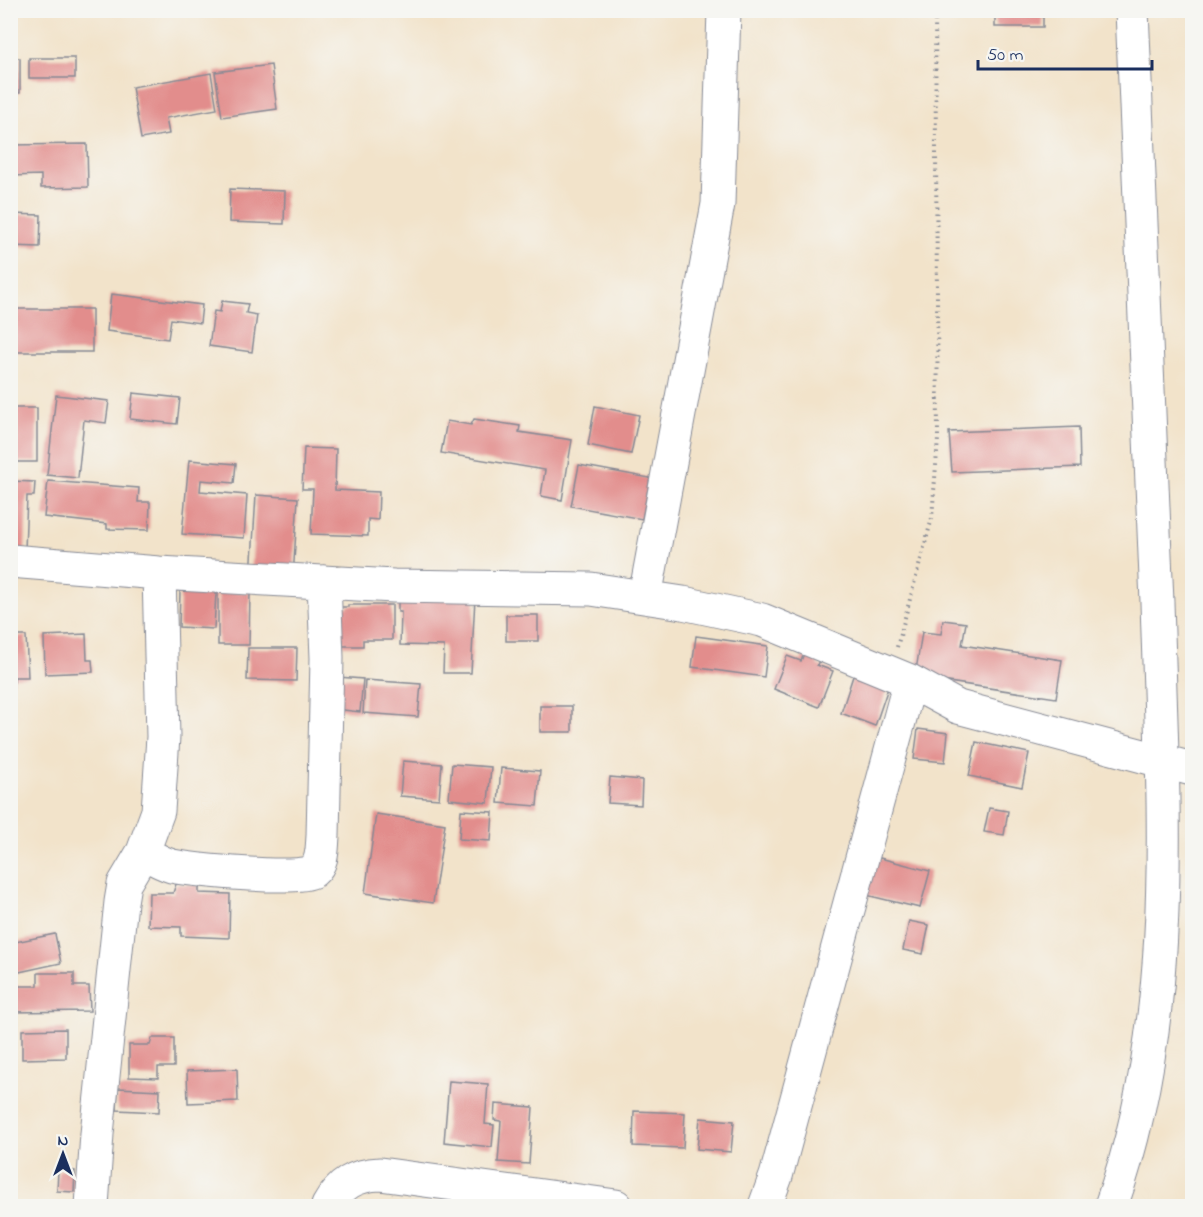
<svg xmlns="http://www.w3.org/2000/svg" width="1203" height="1217" viewBox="0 0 1203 1217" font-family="'Indie Flower',sans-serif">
  <rect width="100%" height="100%" fill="#f6f6f2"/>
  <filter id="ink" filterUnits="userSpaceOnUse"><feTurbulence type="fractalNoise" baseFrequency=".0167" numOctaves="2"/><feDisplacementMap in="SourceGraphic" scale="12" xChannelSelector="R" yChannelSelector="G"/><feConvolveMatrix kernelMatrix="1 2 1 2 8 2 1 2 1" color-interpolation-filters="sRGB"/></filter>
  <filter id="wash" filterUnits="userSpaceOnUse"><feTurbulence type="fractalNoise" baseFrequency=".008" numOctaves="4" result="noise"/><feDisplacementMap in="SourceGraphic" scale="24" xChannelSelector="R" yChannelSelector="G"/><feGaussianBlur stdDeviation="1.35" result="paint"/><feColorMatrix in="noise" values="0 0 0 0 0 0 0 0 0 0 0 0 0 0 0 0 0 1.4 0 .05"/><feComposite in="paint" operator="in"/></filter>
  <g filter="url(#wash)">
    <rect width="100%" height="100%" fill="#f2e3ca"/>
    <g id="blocks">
      <path fill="#e28d8c" d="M995,10H1043V27H995Z
        M10,58H20V93H10Z
        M29,58H75V78H29Z
        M271,65L277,109L222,117L215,72Z
        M211,73L217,109L166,118L169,134L141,139L132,87Z
        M87,144L88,187L41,188V175L10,176V145Z
        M230,189L285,191L284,224L229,222Z
        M10,214L41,215L40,247L10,246Z
        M111,294L202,305L200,323L171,319L168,339L107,331Z
        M222,301L248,304L246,313L257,315L252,352L209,346L214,311L220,312Z
        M10,309H92V352H10Z
        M133,393L180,398L177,424L130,419Z
        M56,395L109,401L106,423L84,420L78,478L47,475Z
        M10,397H13V408H37V462H11Z
        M595,406L639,415L631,454L588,445Z
        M474,419L520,426L519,432L572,440L562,500L541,496L545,470L441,453L447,421L471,425Z
        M1079,427L1080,467L952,472L949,432Z
        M304,448L336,449L335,490L379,492L378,520L368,519V536L311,534L313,489H302Z
        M189,460L236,464L234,483L201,480L200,491L247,495L244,538L182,534Z
        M579,465L650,478L642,519L571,506Z
        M10,481L35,482L34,496H27L25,551L10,550Z
        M48,481L139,488L138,502H150L149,530L107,529V524L44,517Z
        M256,495L298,498L293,578L251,576Z
        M180,591L216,592L214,629L179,627Z
        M218,591L250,592L249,645H218Z
        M398,598H475L471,673H443L444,646L400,645L401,612H398Z
        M348,605H392V640H363V646H343V640H334V607H348Z
        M506,615H538V641H506Z
        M943,620L966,623L962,645L1062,660L1056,698L915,677L922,632L941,634Z
        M86,634L87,660H92L93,672L45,674L44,636Z
        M10,636H26L28,677H14V682H10Z
        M696,636L768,646L764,677L692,667Z
        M248,648H297L296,681L247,680Z
        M805,651L820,658L817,665L833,671L819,707L774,689L787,656L801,661Z
        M853,676L888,688L875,726L841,713Z
        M338,677L363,679L360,712L335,709Z
        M365,680L421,684L418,717L363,713Z
        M540,706H572V732H540Z
        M918,729L948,733L945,762L914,759Z
        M976,742L1029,753L1022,787L969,776Z
        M403,761L442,764L439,799L400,796Z
        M452,764L491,767L488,803L449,799Z
        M501,768L540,771L537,806L498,803Z
        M610,777L642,780L641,805L608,803Z
        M989,808L1008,811L1004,835L984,832Z
        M461,810L493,812L491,841L459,839Z
        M376,814L445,824L433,903L365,893Z
        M876,857L930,871L920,908L866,895Z
        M176,884L199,885V893L230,894L229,938L181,936V927L148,926L149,893H173Z
        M909,921L929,925L923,954L903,950Z
        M55,934L61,963L10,974V943Z
        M38,973H74V986H89L90,1011L10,1012V986H38Z
        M66,1029V1058L22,1059V1030Z
        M152,1038H174V1067H158V1078L129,1077V1045H150Z
        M237,1069L238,1101L188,1103L187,1071Z
        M449,1081L488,1084L485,1124L494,1125L492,1147L444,1142Z
        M118,1088L160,1090L159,1112L117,1110Z
        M495,1104L533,1107L529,1164L498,1162L501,1121L494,1120Z
        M634,1111L685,1113L683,1148L633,1146Z
        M700,1118L734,1121L731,1152L697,1149Z
        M58,1170L75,1171L74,1192L57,1191Z"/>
    </g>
  </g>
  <g filter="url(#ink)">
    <use href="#blocks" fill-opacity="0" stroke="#868994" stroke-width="1.5"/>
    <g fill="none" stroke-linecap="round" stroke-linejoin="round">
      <g stroke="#868994" stroke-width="35">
        <path id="minor" d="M10,561L159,573L394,586L591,589L683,603L762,620L910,681L958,707L1192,769
          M645,597L718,204L724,10
          M143,852C152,857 161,863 172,866C192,870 301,881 313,871C323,863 322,848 323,836L327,658L324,582
          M92,1206L97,1134L121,902L124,884L143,852L158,811L163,737L159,573
          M328,1206C340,1184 355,1175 380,1174L616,1206
          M765,1206L776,1176L910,681
          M1111,1206C1180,1013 1163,804 1157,602C1150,405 1141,208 1132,10"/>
      </g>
      <path stroke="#868994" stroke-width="4" stroke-dasharray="1.5 4.5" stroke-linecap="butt" d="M897,647L932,518L938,439L935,10"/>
      <use href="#minor" stroke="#fff" stroke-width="33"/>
    </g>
  </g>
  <rect width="1203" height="1217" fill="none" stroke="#f6f6f2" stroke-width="36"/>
  <g transform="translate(63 1154)" stroke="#f6f6f2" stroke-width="4.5" paint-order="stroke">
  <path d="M0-4.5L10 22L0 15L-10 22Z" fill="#1b2f5e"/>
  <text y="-9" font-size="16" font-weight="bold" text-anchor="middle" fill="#1b2f5e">N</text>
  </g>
  <path d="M978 60v9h174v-9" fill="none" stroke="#1b2f5e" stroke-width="3"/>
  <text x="987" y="60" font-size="18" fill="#1b2f5e" stroke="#f6f6f2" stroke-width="4.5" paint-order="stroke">50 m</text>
</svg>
